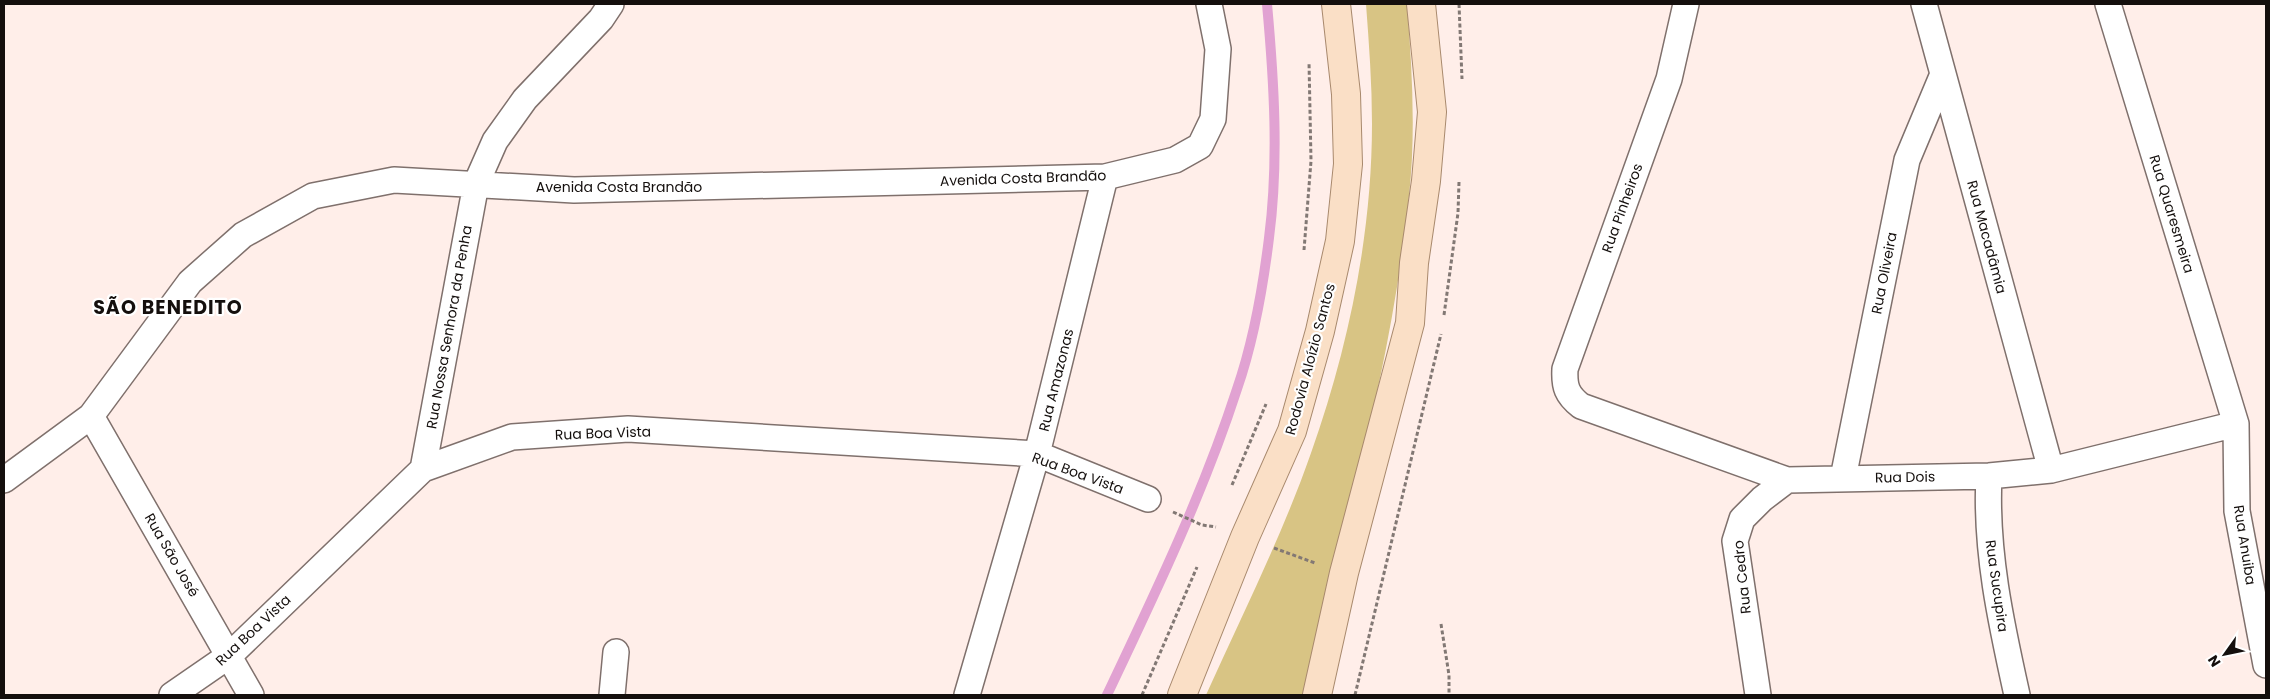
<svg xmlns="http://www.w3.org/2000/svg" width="2270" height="699" viewBox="0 0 2270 699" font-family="Poppins,sans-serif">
  <rect width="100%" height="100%" fill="#ffeee9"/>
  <path fill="#d8c484" d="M1366,4H1407C1412,68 1416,132 1409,196C1392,366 1343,531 1302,695H1206C1242,615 1282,536 1311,453C1348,349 1372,235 1372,124C1372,84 1369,44 1366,4Z"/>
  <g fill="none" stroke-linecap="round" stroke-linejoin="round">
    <path stroke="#e1a2d2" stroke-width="10" d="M1107,695C1154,596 1203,494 1237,389C1253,343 1263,287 1269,238C1279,161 1274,81 1267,4"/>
    <g stroke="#7f706c" stroke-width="28">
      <path id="street" d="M1686,4L1669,79L1565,369C1564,387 1567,395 1581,406L1787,480L1989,476L2051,470L2236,424
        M1924,4L2051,470
        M2108,4L2236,424L2237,511L2266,665
        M91,416L251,695
        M423,469L476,184L495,141L525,99L601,19L611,4
        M1989,476C1985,550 2001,623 2017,695
        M1843,478L1907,160L1943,74
        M4,480L91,416L190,282L243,235L313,196L394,180L574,190L1105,177L1175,160L1200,146L1213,119L1218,49L1209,4
        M172,695L230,655L423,469L512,437L628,429L1037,454L1148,499
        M612,695L616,652
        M967,695L1037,454L1105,177
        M1758,695L1735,541L1742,519L1762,499L1787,480"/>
    </g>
    <g stroke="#a8896d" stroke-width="30">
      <path id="primary" d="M1182,695L1245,537L1292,431L1320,331L1340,241L1348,164L1346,94L1336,4
        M1317,695L1344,573L1410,323L1414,263L1426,181L1432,112L1421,4"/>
    </g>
    <path stroke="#827874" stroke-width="3" stroke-dasharray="4 2.5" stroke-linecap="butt" d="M1459,4L1462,79
      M1304,250L1311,161L1309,62
      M1444,315L1458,213L1459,182
      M1232,485L1266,404
      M1173,512L1202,525L1216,527
      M1274,548L1315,563
      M1441,624L1449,675V695
      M1142,695L1197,567
      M1355,695L1441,334"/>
    <use href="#street" stroke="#fff" stroke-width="25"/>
    <use href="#primary" stroke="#fadfc6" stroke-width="28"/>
  </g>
  <g text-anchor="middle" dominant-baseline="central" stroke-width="4.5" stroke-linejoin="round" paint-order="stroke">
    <g font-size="14" fill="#140f0d" stroke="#fff">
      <text transform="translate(1023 178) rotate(-2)">Avenida Costa Brandão</text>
      <text x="619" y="187">Avenida Costa Brandão</text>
      <text transform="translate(1622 208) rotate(-70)">Rua Pinheiros</text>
      <text transform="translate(2172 214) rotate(73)">Rua Quaresmeira</text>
      <text transform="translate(1987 237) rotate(75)">Rua Macadâmia</text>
      <text transform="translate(1884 273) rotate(-79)">Rua Oliveira</text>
      <text transform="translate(449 327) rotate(-80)">Rua Nossa Senhora da Penha</text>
      <text transform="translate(1310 359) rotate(-75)">Rodovia Aloízio Santos</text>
      <text transform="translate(1056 380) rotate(-76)">Rua Amazonas</text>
      <text transform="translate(603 433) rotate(-2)">Rua Boa Vista</text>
      <text transform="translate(1078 473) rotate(20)">Rua Boa Vista</text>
      <text transform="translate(1905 477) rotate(-1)">Rua Dois</text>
      <text transform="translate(2245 545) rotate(81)">Rua Anuiba</text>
      <text transform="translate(172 555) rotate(60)">Rua São José</text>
      <text transform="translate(1742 577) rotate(-96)">Rua Cedro</text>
      <text transform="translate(1997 586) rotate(82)">Rua Sucupira</text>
      <text transform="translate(253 630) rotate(-43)">Rua Boa Vista</text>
    </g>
    <g font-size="19" font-weight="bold" letter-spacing="1" fill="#140f0d" stroke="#fff">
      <text x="168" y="307">SÃO BENEDITO</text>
    </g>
  </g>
  <rect width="2270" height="699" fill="none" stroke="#140f0d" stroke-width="10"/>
  <g transform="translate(2225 654) rotate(237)" stroke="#ffffff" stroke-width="4" paint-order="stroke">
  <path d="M0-4L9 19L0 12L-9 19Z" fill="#140f0d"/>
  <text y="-8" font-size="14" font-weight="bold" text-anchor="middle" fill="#140f0d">N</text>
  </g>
</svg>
